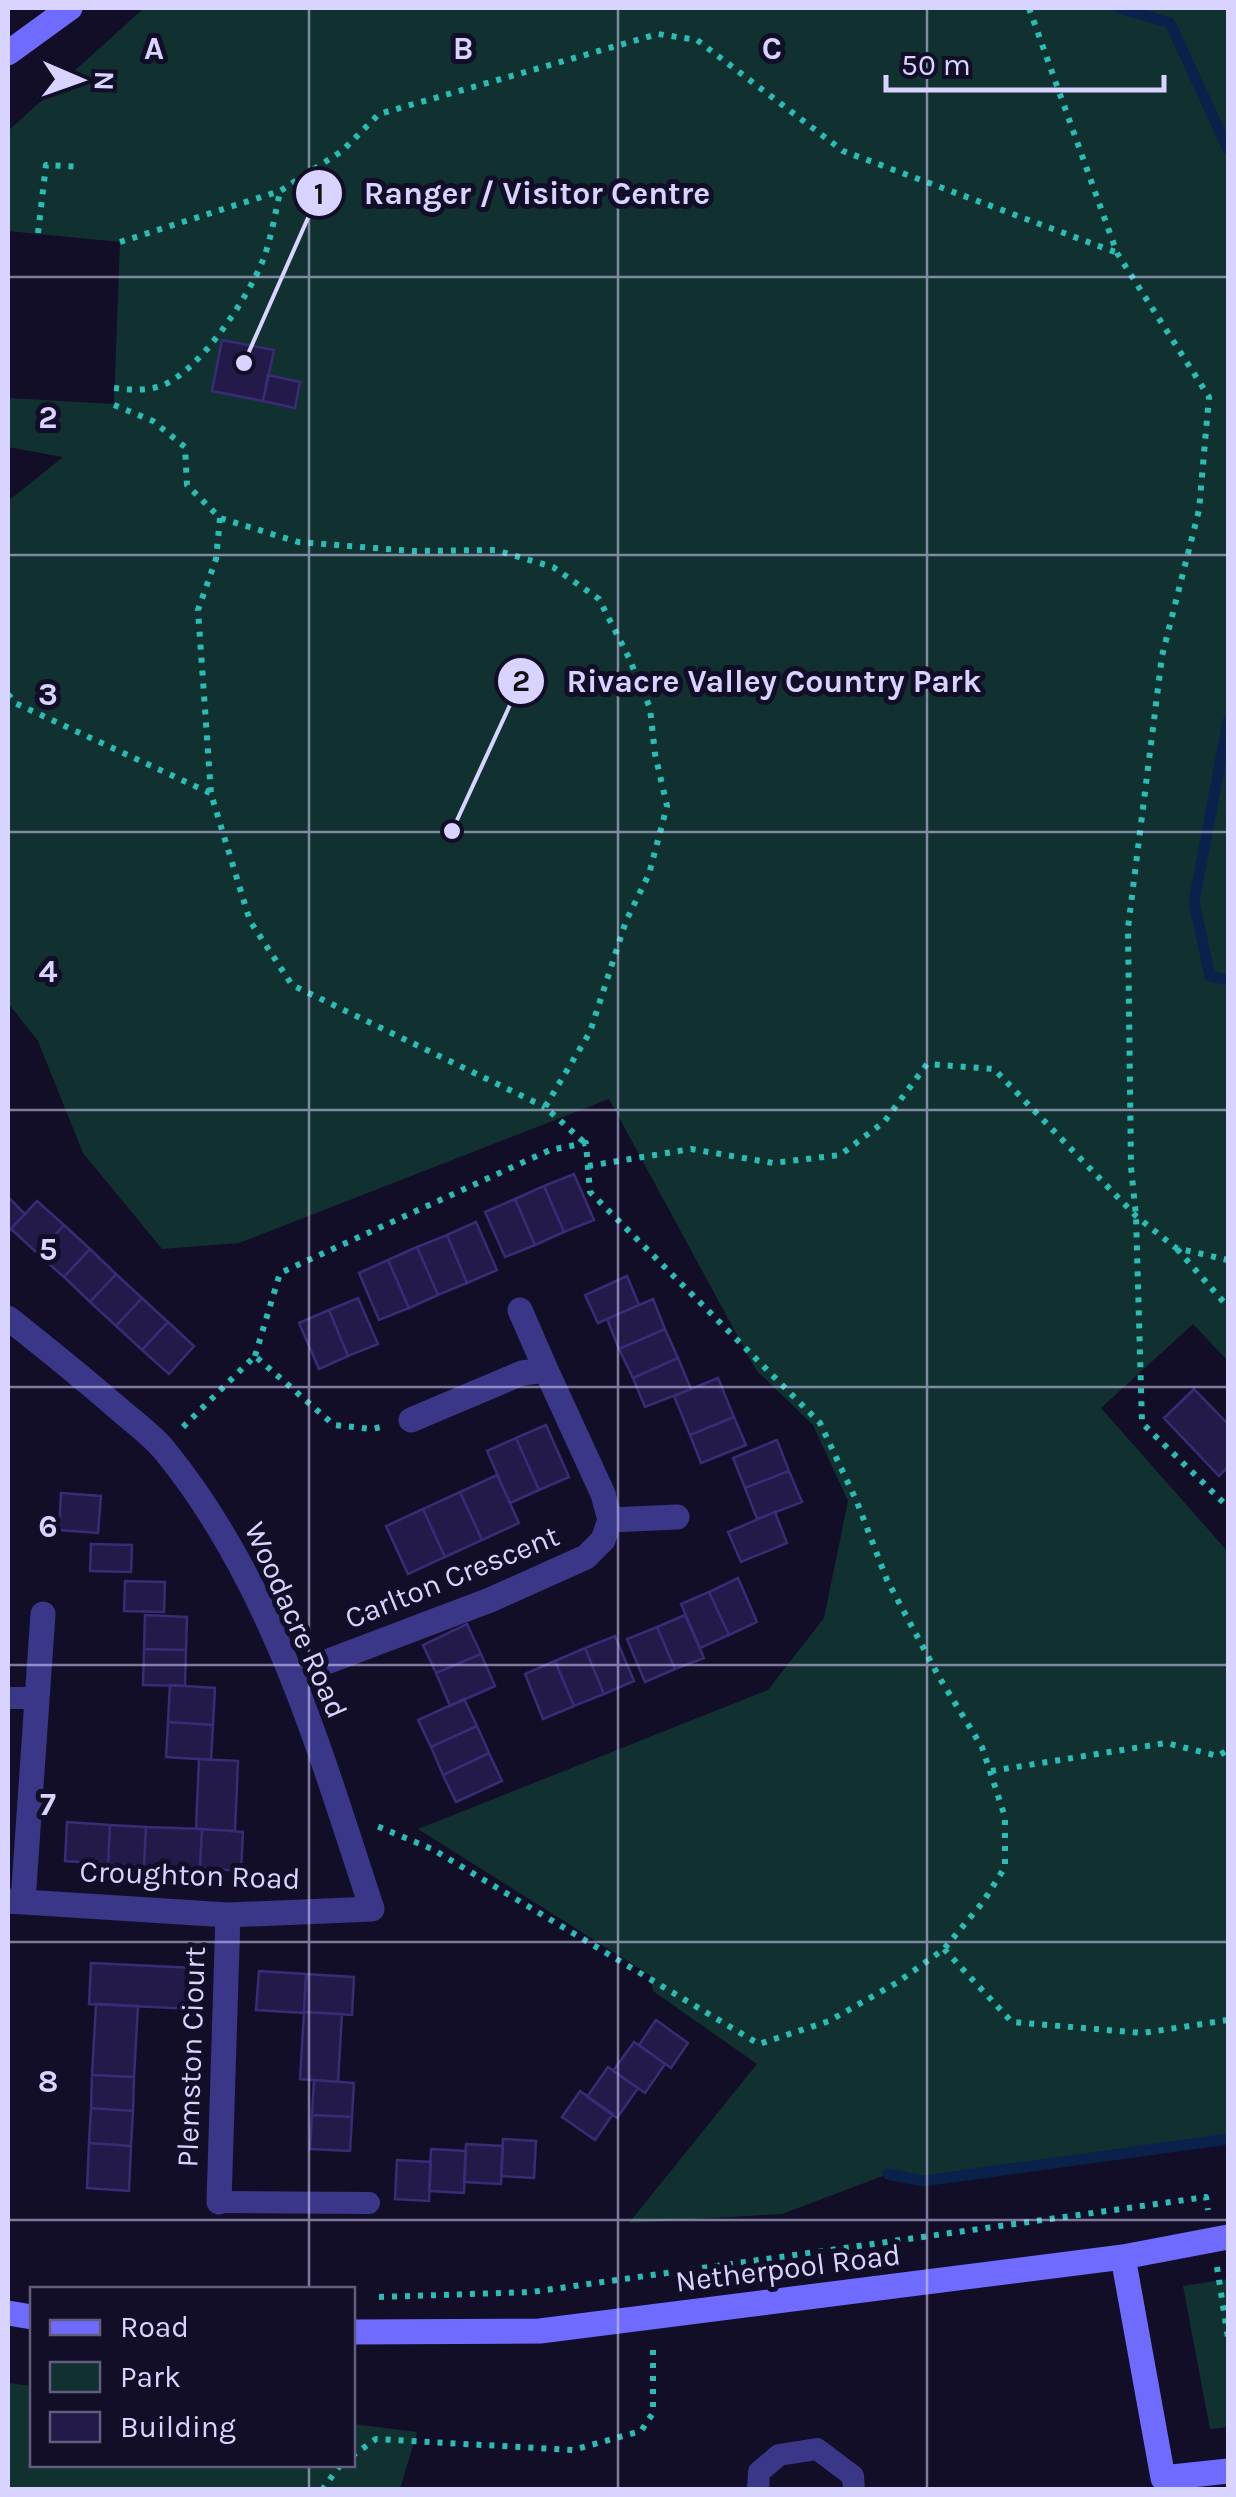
<svg xmlns="http://www.w3.org/2000/svg" width="1236" height="2497" viewBox="0 0 1236 2497" font-family="Karla,sans-serif">
  <rect width="100%" height="100%" fill="#130e27"/>
  <path fill="#113130" d="M144,8H1228V1361L1193,1324L1101,1408L1228,1552V2139L923,2181L888,2174L782,2214L629,2223L757,2064L653,1991L650,1975L418,1829L768,1690L824,1618L848,1501L813,1425L756,1370L609,1099L239,1243L162,1249L83,1153L38,1041L8,1003V501L63,457L8,447V398L114,404L120,242L8,231V131Z
    M1228,2279V2427L1210,2429L1183,2286Z
    M8,2383L32,2386V2464H352L353,2424L417,2432L400,2489H8Z"/>
  <g fill="none" stroke-linecap="round" stroke-linejoin="round">
    <path stroke="#0a224b" stroke-width="11" d="M1120,8L1170,23L1228,149
      M1228,721L1194,902L1210,976L1228,980
      M888,2174L923,2181L1228,2139"/>
  </g>
  <path fill="#231a49" stroke="#3a2b76" stroke-width="2.5" d="M222,340L274,350L263,401L212,391Z
    M268,375L300,382L295,408L263,401Z
    M574,1174L594,1220L564,1232L544,1186Z
    M544,1186L564,1232L535,1245L515,1199Z
    M8,1197L25,1214L8,1232Z
    M515,1199L535,1245L505,1257L485,1212Z
    M37,1201L64,1225L38,1254L11,1229Z
    M476,1222L497,1270L467,1283L447,1235Z
    M64,1225L90,1249L64,1277L38,1254Z
    M447,1235L467,1283L438,1295L417,1247Z
    M417,1247L438,1295L409,1308L388,1260Z
    M90,1249L116,1274L90,1302L64,1277Z
    M388,1260L409,1308L379,1320L359,1273Z
    M116,1274L142,1298L116,1326L90,1302Z
    M627,1276L639,1305L598,1323L585,1295Z
    M142,1298L168,1322L142,1350L116,1326Z
    M358,1298L378,1344L348,1356L329,1310Z
    M653,1299L665,1329L619,1349L607,1319Z
    M329,1310L348,1356L319,1369L299,1323Z
    M168,1322L194,1346L169,1374L142,1350Z
    M665,1329L678,1358L633,1378L619,1349Z
    M678,1358L691,1389L645,1407L633,1378Z
    M718,1378L734,1417L690,1435L674,1396Z
    M1194,1389L1228,1424V1467L1219,1476L1164,1418Z
    M734,1417L746,1445L701,1463L690,1435Z
    M546,1425L569,1477L539,1490L516,1438Z
    M516,1438L539,1490L510,1503L487,1451Z
    M777,1440L789,1471L745,1488L733,1458Z
    M789,1471L802,1502L757,1519L745,1488Z
    M497,1475L519,1523L482,1540L460,1492Z
    M460,1492L482,1540L445,1557L423,1509Z
    M61,1493L101,1496L98,1533L59,1530Z
    M423,1509L445,1557L408,1574L386,1526Z
    M775,1512L787,1543L741,1562L728,1532Z
    M91,1544L132,1545L131,1572L90,1571Z
    M738,1578L757,1622L729,1635L709,1592Z
    M125,1581L165,1582L164,1612L124,1611Z
    M709,1592L729,1635L700,1648L681,1604Z
    M145,1615L187,1617L186,1650L144,1649Z
    M685,1615L704,1658L675,1669L657,1627Z
    M467,1624L481,1654L436,1673L423,1645Z
    M657,1627L675,1669L645,1682L627,1639Z
    M615,1636L634,1681L604,1694L585,1648Z
    M585,1648L604,1694L574,1706L555,1661Z
    M144,1649L186,1650L185,1686L143,1685Z
    M481,1654L495,1686L450,1706L436,1673Z
    M555,1661L574,1706L543,1719L525,1674Z
    M170,1685L215,1688L213,1725L168,1722Z
    M464,1699L477,1726L431,1747L418,1720Z
    M168,1722L213,1725L211,1760L166,1757Z
    M477,1726L489,1753L443,1775L431,1747Z
    M489,1753L502,1781L456,1802L443,1775Z
    M199,1759L238,1761L235,1831L196,1829Z
    M67,1822L110,1825L108,1864L65,1861Z
    M110,1825L146,1827L144,1866L108,1864Z
    M146,1827L202,1829L200,1868L144,1866Z
    M202,1829L243,1832L241,1871L200,1868Z
    M91,1963L195,1968L193,2009L89,2004Z
    M259,1971L306,1974L304,2013L256,2010Z
    M306,1974L354,1977L352,2015L304,2012Z
    M96,2004L138,2006L134,2077L92,2075Z
    M304,2012L342,2014L338,2082L300,2079Z
    M656,2020L688,2043L671,2068L639,2045Z
    M634,2042L665,2064L645,2093L613,2071Z
    M608,2067L638,2088L617,2118L587,2097Z
    M92,2075L134,2077L133,2111L91,2108Z
    M314,2080L354,2083L352,2117L312,2115Z
    M580,2091L613,2114L595,2140L562,2117Z
    M91,2108L133,2111L131,2146L89,2143Z
    M312,2115L352,2117L350,2151L310,2149Z
    M503,2139L536,2141L534,2178L501,2176Z
    M89,2143L131,2146L129,2191L87,2188Z
    M466,2144L503,2146L501,2184L464,2182Z
    M431,2149L466,2151L464,2193L429,2191Z
    M397,2160L431,2162L429,2201L395,2199Z"/>
  <g fill="none" stroke-linecap="round" stroke-linejoin="round">
    <path stroke="#2abdb5" stroke-width="6" stroke-dasharray="5 8" stroke-linecap="butt" d="M1029,8L1117,253L1209,397L1199,510L1162,656L1128,928L1131,1167L1136,1216L1142,1423L1228,1507
      M38,233L46,165L80,167
      M120,242L280,191L342,151L379,114L658,34L697,40L843,151L1115,252
      M114,388C130,390 145,391 161,386C199,372 248,298 263,260C271,239 275,214 280,192
      M114,405L153,421L185,447L187,485L220,518L298,542L412,551L495,550L553,567L599,599L629,658L650,708L655,754L667,806L649,874L626,921L590,1032L545,1107L585,1143
      M220,518L216,559L198,610L211,794L250,921L292,985L545,1107
      M8,694L15,703L210,793
      M588,1166L691,1149L773,1163L840,1155L884,1122L927,1064L994,1069L1136,1216L1176,1248L1228,1260
      M1177,1249L1228,1307
      M255,1356L280,1273L550,1150L586,1143L590,1192L820,1423L857,1502L887,1580L939,1677L982,1747L1005,1817V1867L983,1902L944,1949L898,1982L829,2021L759,2044L432,1849L377,1826
      M183,1427L255,1356L334,1425L372,1429L385,1426
      M991,1771L1166,1743L1218,1756L1228,1750
      M944,1949L1012,2022L1143,2033L1228,2020
      M1217,2267L1228,2338
      M379,2297L532,2292L1206,2197L1208,2210
      M352,2456L376,2439L573,2450L641,2431L653,2413V2347
      M322,2490L341,2464"/>
    <path stroke="#3b3788" stroke-width="22" d="M8,1698H37
      M219,2202L369,2203
      M758,2490L759,2472L779,2455L817,2449L853,2476L854,2490"/>
    <path stroke="#3b3788" stroke-width="25" d="M520,1310L546,1370
      M8,1318C46,1348 83,1378 120,1410C135,1423 153,1436 165,1451C272,1582 320,1751 372,1909L228,1915L8,1901
      M610,1520L677,1517
      M292,1675L490,1600L586,1557L603,1540L610,1520L603,1494L546,1370L522,1373L411,1420
      M23,1901L43,1614
      M219,2202L228,1915"/>
    <path stroke="#706bff" stroke-width="25" d="M8,53L70,8
      M1123,2257L1163,2478L1228,2471
      M8,2313L32,2317
      M352,2332L540,2331L1123,2257L1228,2237"/>
  </g>
  <path fill="none" stroke="#d9d4ff" stroke-width="2.5" stroke-opacity="0.55" d="M309,8V2290M618,8V2490M927,8V2490M8,277H1228M8,555H1228M8,832H1228M8,1110H1228M8,1387H1228M8,1665H1228M8,1942H1228M8,2220H1228M309,2464V2490"/>
  <g text-anchor="middle" dominant-baseline="central" stroke-width="10" stroke-linejoin="round" paint-order="stroke">
    <g font-size="30" fill="#d9d4ff" stroke="#130e27">
      <text transform="translate(452 1577) rotate(-22)">Carlton Crescent</text>
      <text transform="translate(296 1620) rotate(66)">Woodacre Road</text>
      <text transform="translate(190 1875) rotate(2)">Croughton Road</text>
      <text transform="translate(191 2057) rotate(-88)">Plemston Ciourt</text>
      <text transform="translate(788 2268) rotate(-7)">Netherpool Road</text>
    </g>
  </g>
  <g font-size="32" text-anchor="middle" font-weight="bold" fill="#d9d4ff" stroke="#130e27" stroke-width="10" stroke-linejoin="round" paint-order="stroke">
    <text x="154" y="59">A</text>
    <text x="463" y="59">B</text>
    <text x="772" y="59">C</text>
    <text x="48" y="428">2</text>
    <text x="48" y="705">3</text>
    <text x="48" y="982">4</text>
    <text x="48" y="1260">5</text>
    <text x="48" y="1537">6</text>
    <text x="48" y="1815">7</text>
    <text x="48" y="2092">8</text>
  </g>
  <path fill="none" stroke="#d9d4ff" stroke-width="4" d="M244 363L319 193M452 831L521 681"/>
  <g fill="#d9d4ff" stroke="#130e27" stroke-width="4">
    <circle cx="244" cy="363" r="10"/>
    <circle cx="452" cy="831" r="10"/>
    <circle cx="319" cy="193" r="25"/>
    <circle cx="521" cy="681" r="25"/>
  </g>
  <g font-size="30" text-anchor="middle" font-weight="bold" fill="#111">
    <text x="319" y="204">1</text>
    <text x="521" y="691">2</text>
  </g>
  <g font-size="32" text-anchor="middle" font-weight="bold" fill="#d9d4ff" stroke="#130e27" stroke-width="10" stroke-linejoin="round" paint-order="stroke">
    <text x="537" y="204">Ranger / Visitor Centre</text>
    <text x="774" y="692">Rivacre Valley Country Park</text>
  </g>
  <rect width="1236" height="2497" fill="none" stroke="#d9d4ff" stroke-width="20"/>
  <rect x="30" y="2287" width="325" height="180" fill="#130e27" stroke="#625d7d" stroke-width="2.5"/>
  <rect x="50" y="2320" width="50" height="15" fill="#706bff" stroke="#625d7d" stroke-width="2.5"/>
  <text x="120" y="2337" font-size="30" fill="#d9d4ff">Road</text>
  <rect x="50" y="2362" width="50" height="30" fill="#113130" stroke="#625d7d" stroke-width="2.5"/>
  <text x="120" y="2387" font-size="30" fill="#d9d4ff">Park</text>
  <rect x="50" y="2412" width="50" height="30" fill="#231a49" stroke="#625d7d" stroke-width="2.5"/>
  <text x="120" y="2437" font-size="30" fill="#d9d4ff">Building</text>
  <g transform="translate(80 80) rotate(92)" stroke="#130e27" stroke-width="8" paint-order="stroke">
  <path d="M0-8L18 38L0 25L-18 38Z" fill="#d9d4ff"/>
  <text y="-15" font-size="28" font-weight="bold" text-anchor="middle" fill="#d9d4ff">N</text>
  </g>
  <path d="M886 75v15h278v-15" fill="none" stroke="#d9d4ff" stroke-width="5"/>
  <text x="901" y="75" font-size="30" fill="#d9d4ff" stroke="#130e27" stroke-width="8" paint-order="stroke">50 m</text>
</svg>
